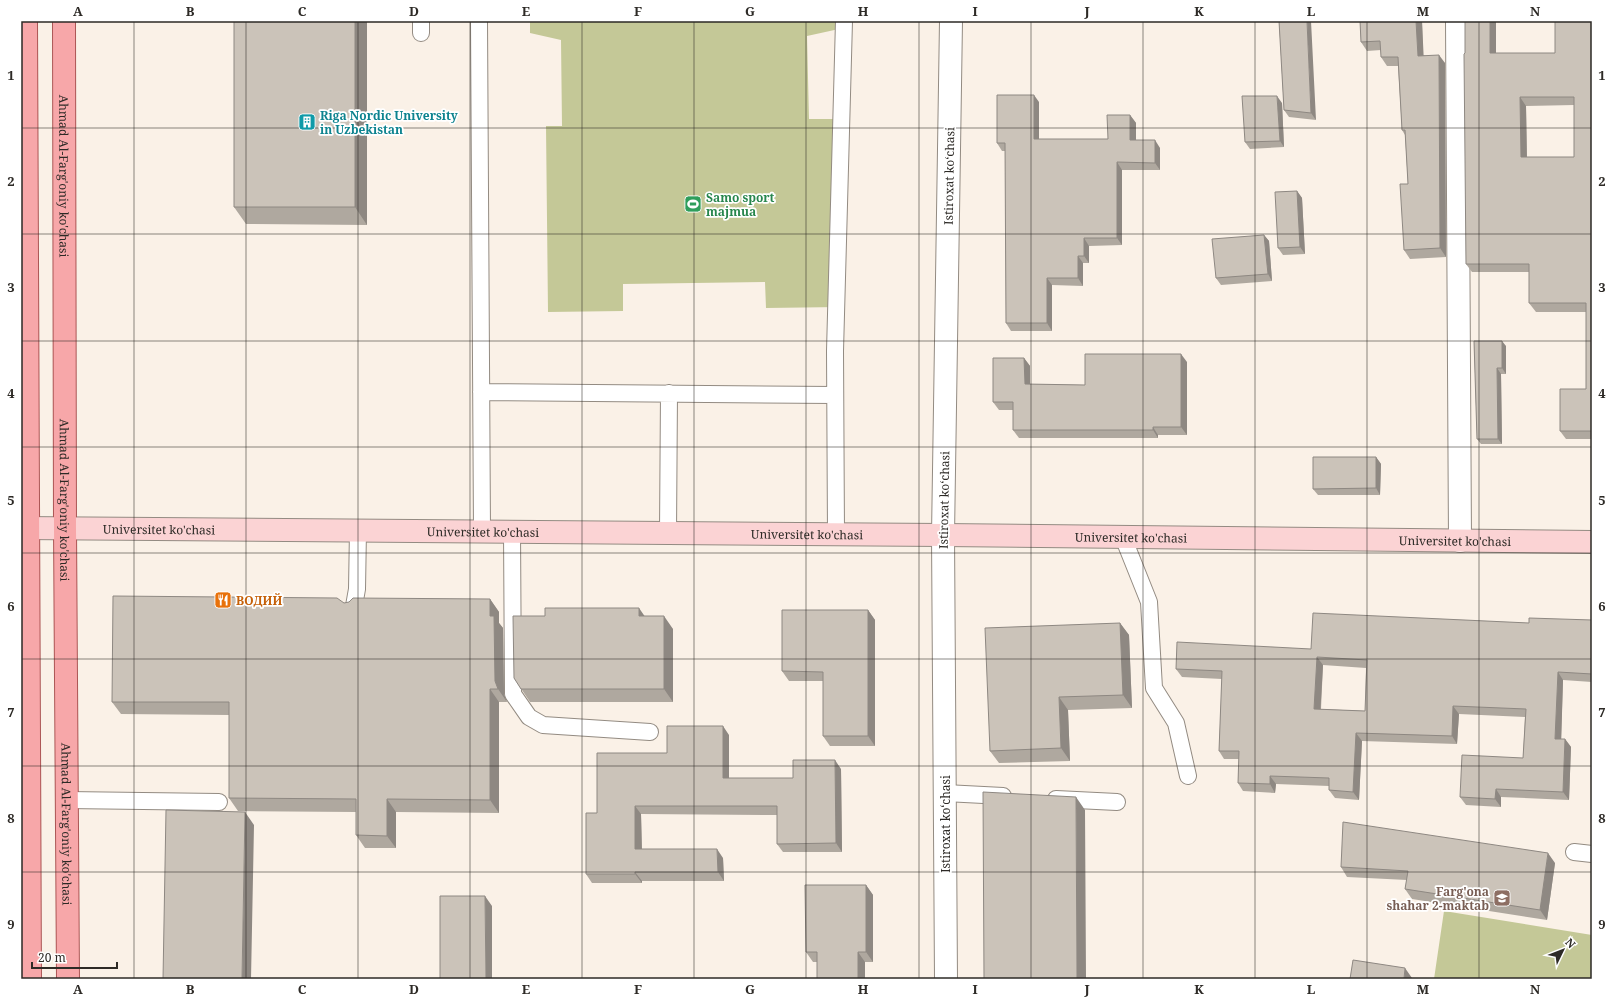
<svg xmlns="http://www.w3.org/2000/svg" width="1613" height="1000" viewBox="0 0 1613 1000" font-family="'Noto Serif',serif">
  <rect width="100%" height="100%" fill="#faf1e7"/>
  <path fill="#c4c897" d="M530,21H839V29L807,36L809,119H838L840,307L766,308L765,282L623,284V311L548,312L546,126H562L561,40L530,33Z
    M1444,911L1592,935L1591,979H1434Z"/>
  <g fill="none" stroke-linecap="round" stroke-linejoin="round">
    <g stroke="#938b82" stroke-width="18">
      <path id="lane" d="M479,21L482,531
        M421,33V21
        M481,392L835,395
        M512,531L513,694L529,717L543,725L650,732
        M668,533L669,393
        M836,534L835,351L844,21
        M1123,537L1149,602L1154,688L1176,723L1188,776
        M354,606L357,589L358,530
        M945,793L1003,796
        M1056,799L1117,802
        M67,800L219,802
        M1574,852L1592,854"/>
    </g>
    <g stroke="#938b82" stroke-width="24">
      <path id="street" d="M1457,21L1460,541
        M946,979L943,535L951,21"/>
    </g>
    <g stroke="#938b82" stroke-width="24">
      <g id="secondary">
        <path id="s1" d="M21,528L943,535L1592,542"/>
      </g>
    </g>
    <g stroke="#ac5655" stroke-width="24">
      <g id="primary">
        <path d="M26,21L30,979"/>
        <path id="s2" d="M64,21L65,528L68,979"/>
      </g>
    </g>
    <use href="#lane" stroke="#fff" stroke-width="16"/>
    <use href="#street" stroke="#fff" stroke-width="22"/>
    <use href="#secondary" stroke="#fbd3d4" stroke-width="22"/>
    <use href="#primary" stroke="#f7a7a9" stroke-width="22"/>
  </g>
  <path fill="#afa89f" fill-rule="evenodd" d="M234,21H367V225L246,224L234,207Z
    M1279,21L1316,120L1289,117L1284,110Z
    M1360,21H1427H1422L1423,55L1445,63L1446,257L1410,259L1404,250L1408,184L1405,135L1402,130L1398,66H1387L1381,57V50L1367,51L1361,42Z
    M1465,21H1496V53H1555L1592,21V439H1566L1560,431L1586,389V312H1536L1529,303V272H1472L1466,264ZM1574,105V157H1527L1526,106Z
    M1039,102V139H1108L1130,115L1136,123V140L1160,148V170H1122V245L1089,246V263H1083V286L1052,285V331H1011L1006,323L1005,151H1002L997,143Z
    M1282,103L1284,147L1250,149L1245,142Z
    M1297,191L1302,198L1305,254L1283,255L1278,248Z
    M1264,235L1269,241L1272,281L1221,285L1216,278Z
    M1474,341L1506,346V374H1501L1502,444H1481L1477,439Z
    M1024,358L1030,366V384L1085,385L1187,362V435H1158V438H1019L1013,430V410H999L993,402Z
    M1376,457L1381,464L1380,495H1318L1313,489Z
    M490,599L499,612V623L503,628L504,694L507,702H499V813L396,812V848H365L356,835V812L238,811L229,798V715L121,714L112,702L344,603Z
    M868,610L875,620V746H830L823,736V681H789L782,671Z
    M545,616H645L673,629V702H530L514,678Z
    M1592,620V682L1563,680L1561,739H1565L1571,747L1569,800L1501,797V807L1466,805L1460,797L1523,758L1525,717L1459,714L1457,744L1362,741L1359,800L1335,798L1329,790V786L1276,784L1275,793L1243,791L1238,783L1239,759H1224L1219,751L1222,679L1182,677L1176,669L1311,649L1529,623ZM1323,665L1366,668L1365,711L1321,709Z
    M1120,623L1129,635L1132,708L1068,710L1070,761L999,763L990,751Z
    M729,735V778H793L841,769L842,852H783L777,844V815L641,814L642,849L723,858L724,881H642V883H592L586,874L597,813L667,753Z
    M1555,863L1547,920L1412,899L1405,889L1407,880L1347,877L1341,867Z
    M866,885L873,895V962H813L806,952Z"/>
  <path fill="#8e8882" d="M355,21H367V225L355,207Z
    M1307,21H1311L1316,120L1311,113Z
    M1416,21H1422L1424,64L1418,56Z
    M1490,21H1496V61L1490,53Z
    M1439,55L1445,63L1446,257L1440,248Z
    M1034,95L1039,102V146L1034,139Z
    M1277,96L1282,103L1284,147L1280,141Z
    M1520,97L1526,106L1527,166L1521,157Z
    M1130,115L1136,123V148L1130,140Z
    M1155,140L1160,148V170L1155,163Z
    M1117,162L1122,170V245L1117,238Z
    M1297,191L1302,198L1305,254L1300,247Z
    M1264,235L1269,241L1272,281L1268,274Z
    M1084,238L1089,246V263L1084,256Z
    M1078,256L1083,263V286L1078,278Z
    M1047,278L1052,285V331L1047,323Z
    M1502,341L1506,346V374L1502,368Z
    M1181,354L1187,362V435L1181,427Z
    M1024,358L1030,366V392L1025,384Z
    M1497,368L1501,374L1502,444L1498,439Z
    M1153,427L1158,435V438L1153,430Z
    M1376,457L1381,464L1380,495L1376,488Z
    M490,599L499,612V623L503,628L504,694L507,702L498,689L495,681L490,616Z
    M639,608L648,621L639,616Z
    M868,610L875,620V746L868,736Z
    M664,616L673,629V702L664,689Z
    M1120,623L1129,635L1132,708L1123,695Z
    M1317,657L1323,665L1320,717L1314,709Z
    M1558,672L1563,680L1561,747L1555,739Z
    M490,689L499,702V813L490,800Z
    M1059,697L1068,710L1070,761L1061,748Z
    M1453,706L1459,714L1457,744L1452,736Z
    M723,726L729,735V787L723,778Z
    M1356,733L1362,741L1359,800L1353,792Z
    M1565,739L1571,747L1569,800L1563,792Z
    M835,760L841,769L842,852L836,843Z
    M1270,776L1276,784L1275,793L1270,784Z
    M1496,789L1501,797V807L1495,799Z
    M1076,797L1085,810L1086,979H1077Z
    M387,799L396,812V848L387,836Z
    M635,806L641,814L642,857L635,849Z
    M245,812L254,825L251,979H242Z
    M717,849L723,858L724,881L718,872Z
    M1548,853L1555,863L1547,920L1540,910Z
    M635,872L642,881V883L635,874Z
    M866,885L873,895V962L866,952Z
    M485,896L492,906V979H486Z
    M858,952L865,962V979H858Z
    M1405,968L1412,978V979H1404Z"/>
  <path fill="#cbc3b9" stroke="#8e8882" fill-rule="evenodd" d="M234,21H355V207H234Z
    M1279,21H1307L1311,113L1284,110Z
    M1360,21H1416L1418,56L1439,55L1440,248L1404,250L1400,184H1408L1405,130H1402L1398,57H1381L1380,41L1361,42Z
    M1465,21H1490V53H1555V21H1592V431H1560V389H1586V303H1529V264H1466L1464,54L1465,53ZM1520,97H1574V157H1521Z
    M997,95H1034V139H1108L1107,115H1130V140H1155V163L1117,162V238H1084V256H1078V278H1047V323H1006L1005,143H997Z
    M1242,96H1277L1280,141L1245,142Z
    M1297,191L1300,247L1278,248L1275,192Z
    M1264,235L1268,274L1216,278L1212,239Z
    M1474,341H1502V368H1497L1498,439H1477Z
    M1085,354H1181V427H1153V430H1013V402H993V358H1024L1025,384L1085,385Z
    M1313,457H1376V488L1313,489Z
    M113,596L337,598L344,603L349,602L353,598L490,599V616H494L495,681L498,689H490V800L387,799V836L356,835V799L229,798V702H112Z
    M545,608H639V616H664V689H521L514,678L513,616H545Z
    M782,610H868V736H823V672L782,671Z
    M1313,613L1529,623V618L1592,620V674L1558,672L1555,739H1565L1563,792L1496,789L1495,799L1460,797L1462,755L1523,758L1526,709L1453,706L1452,736L1356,733L1353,792L1329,790V778L1270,776V784L1238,783L1239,751H1219L1222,671L1176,669L1177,642L1311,649ZM1317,657L1367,660L1365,711L1314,709Z
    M1120,623L1123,695L1059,697L1061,748L990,751L985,628Z
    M667,726H723V778H793V760H835L836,843L777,844V806H635V849H717L718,872H635V874H586V813H597V753H667Z
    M983,792L1076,797L1077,979H984Z
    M166,810L245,812L242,979H163Z
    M1343,822L1548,853L1540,910L1405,889L1408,871L1341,867Z
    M805,885H866V952H858V979H817V952H806Z
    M440,896H485L486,979H440Z
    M1353,960L1405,968L1404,979H1350Z"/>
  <path fill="none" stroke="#2d2a26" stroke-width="1" stroke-opacity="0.55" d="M134,21V979M246,21V979M358,21V979M470,21V979M582,21V979M694,21V979M806,21V979M919,21V979M1031,21V979M1143,21V979M1255,21V979M1367,21V979M1479,21V979M21,128H1592M21,234H1592M21,341H1592M21,447H1592M21,553H1592M21,659H1592M21,766H1592M21,872H1592"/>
  <defs>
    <g id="building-square" transform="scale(0.9)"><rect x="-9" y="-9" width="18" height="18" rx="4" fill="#0f9aa8" stroke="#fff"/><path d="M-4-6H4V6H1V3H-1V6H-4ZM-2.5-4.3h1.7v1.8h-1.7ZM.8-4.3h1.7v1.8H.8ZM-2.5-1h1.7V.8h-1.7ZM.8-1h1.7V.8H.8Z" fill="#fff"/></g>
    <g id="stadium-square" transform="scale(0.9)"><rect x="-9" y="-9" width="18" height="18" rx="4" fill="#2e9e5b" stroke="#fff"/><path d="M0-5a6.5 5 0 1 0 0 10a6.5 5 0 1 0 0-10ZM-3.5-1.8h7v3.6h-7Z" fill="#fff"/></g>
    <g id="restaurant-square" transform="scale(0.9)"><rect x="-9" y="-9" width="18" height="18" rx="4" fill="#e8710a" stroke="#fff"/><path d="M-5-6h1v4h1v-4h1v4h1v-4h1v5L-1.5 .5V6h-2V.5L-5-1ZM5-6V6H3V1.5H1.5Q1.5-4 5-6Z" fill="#fff"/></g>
    <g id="school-square" transform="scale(0.9)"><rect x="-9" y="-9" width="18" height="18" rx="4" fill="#8d6e63" stroke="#fff"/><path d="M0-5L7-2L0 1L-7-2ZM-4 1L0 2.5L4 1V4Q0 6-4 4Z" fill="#fff"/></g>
  </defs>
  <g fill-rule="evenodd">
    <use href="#building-square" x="307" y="122"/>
    <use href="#stadium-square" x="693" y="204"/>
    <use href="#restaurant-square" x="223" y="600"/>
    <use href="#school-square" x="1502" y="898"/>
  </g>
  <g text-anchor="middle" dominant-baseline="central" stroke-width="3.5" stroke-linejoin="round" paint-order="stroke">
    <g font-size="12" font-weight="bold" fill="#0d838f" stroke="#fff" text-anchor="start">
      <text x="320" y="115">Riga Nordic University<tspan x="320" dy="14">in Uzbekistan</tspan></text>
    </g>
    <g font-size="12" fill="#2d2a26" stroke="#fff">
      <text stroke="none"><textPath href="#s2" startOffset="155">Ahmad Al-Farg'oniy ko'chasi</textPath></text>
      <text transform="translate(949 176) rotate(-89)">Istiroxat koʻchasi</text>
      <text stroke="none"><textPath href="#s2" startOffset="479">Ahmad Al-Farg'oniy ko'chasi</textPath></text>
      <text transform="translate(944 500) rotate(-89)">Istiroxat koʻchasi</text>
      <text stroke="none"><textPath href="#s1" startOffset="138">Universitet ko'chasi</textPath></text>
      <text stroke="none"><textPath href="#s1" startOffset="462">Universitet ko'chasi</textPath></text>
      <text stroke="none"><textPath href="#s1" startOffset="786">Universitet ko'chasi</textPath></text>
      <text stroke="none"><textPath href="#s1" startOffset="1110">Universitet ko'chasi</textPath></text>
      <text stroke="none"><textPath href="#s1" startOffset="1434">Universitet ko'chasi</textPath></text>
      <text stroke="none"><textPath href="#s2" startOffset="803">Ahmad Al-Farg'oniy ko'chasi</textPath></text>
      <text transform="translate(945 824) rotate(-90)">Istiroxat koʻchasi</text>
    </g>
    <g font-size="12" font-weight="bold" fill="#27864d" stroke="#fff" text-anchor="start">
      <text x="706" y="197">Samo sport<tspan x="706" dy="14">majmua</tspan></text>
    </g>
    <g font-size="12" font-weight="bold" fill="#c56008" stroke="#fff" text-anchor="start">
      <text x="236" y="600">ВОДИЙ</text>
    </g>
    <g font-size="12" font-weight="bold" fill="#785e54" stroke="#fff" text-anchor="end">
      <text x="1489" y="891">Farg'ona<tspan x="1489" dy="14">shahar 2-maktab</tspan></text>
    </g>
  </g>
  <rect width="1613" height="1000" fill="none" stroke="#ffffff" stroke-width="44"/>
  <g transform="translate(1563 950) rotate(47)" stroke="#ffffff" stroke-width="3" paint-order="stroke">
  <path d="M0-3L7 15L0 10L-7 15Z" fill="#2d2a26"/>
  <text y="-6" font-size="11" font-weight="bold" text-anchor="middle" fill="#2d2a26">N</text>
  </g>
  <path d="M32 962v6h85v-6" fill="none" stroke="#2d2a26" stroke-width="2"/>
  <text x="38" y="962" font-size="12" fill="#2d2a26" stroke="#ffffff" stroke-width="3" paint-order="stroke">20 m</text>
  <rect x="22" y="22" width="1569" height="956" fill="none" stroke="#2d2a26" stroke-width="1.5"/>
  <g font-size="13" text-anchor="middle" font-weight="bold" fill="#2d2a26">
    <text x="78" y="16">A</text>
    <text x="190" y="16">B</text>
    <text x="302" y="16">C</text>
    <text x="414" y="16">D</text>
    <text x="526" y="16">E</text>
    <text x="638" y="16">F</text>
    <text x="750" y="16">G</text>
    <text x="863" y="16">H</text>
    <text x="975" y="16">I</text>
    <text x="1087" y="16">J</text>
    <text x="1199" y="16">K</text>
    <text x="1311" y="16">L</text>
    <text x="1423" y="16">M</text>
    <text x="1535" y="16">N</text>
    <text x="11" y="80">1</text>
    <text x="1602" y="80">1</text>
    <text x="11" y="186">2</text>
    <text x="1602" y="186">2</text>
    <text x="11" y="292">3</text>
    <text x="1602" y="292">3</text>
    <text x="11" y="398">4</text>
    <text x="1602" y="398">4</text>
    <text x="11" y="505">5</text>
    <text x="1602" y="505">5</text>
    <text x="11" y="611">6</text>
    <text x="1602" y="611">6</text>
    <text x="11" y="717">7</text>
    <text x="1602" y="717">7</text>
    <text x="11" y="823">8</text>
    <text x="1602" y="823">8</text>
    <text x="11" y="929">9</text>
    <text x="1602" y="929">9</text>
    <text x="78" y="994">A</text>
    <text x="190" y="994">B</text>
    <text x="302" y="994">C</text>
    <text x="414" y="994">D</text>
    <text x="526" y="994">E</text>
    <text x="638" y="994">F</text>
    <text x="750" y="994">G</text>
    <text x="863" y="994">H</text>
    <text x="975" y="994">I</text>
    <text x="1087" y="994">J</text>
    <text x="1199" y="994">K</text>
    <text x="1311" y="994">L</text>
    <text x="1423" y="994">M</text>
    <text x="1535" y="994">N</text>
  </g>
</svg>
